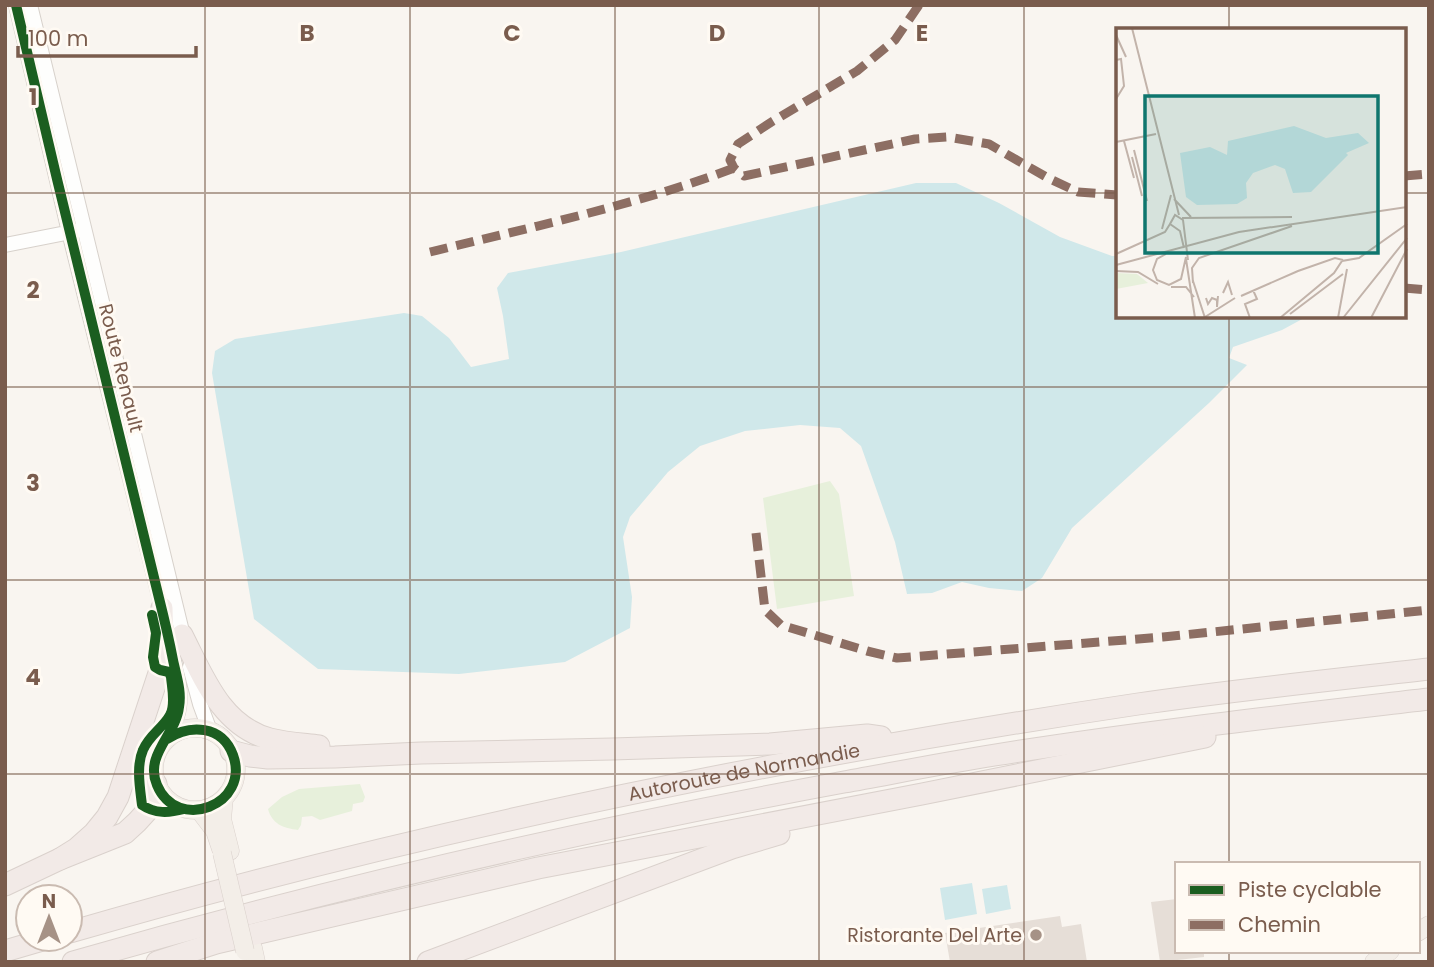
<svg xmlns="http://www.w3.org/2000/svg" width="1434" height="967" viewBox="0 0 1434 967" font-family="Poppins,sans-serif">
  <rect width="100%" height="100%" fill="#f9f5f0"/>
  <path fill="#e7f0db" d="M830,481L839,494L854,596L777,609L763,498Z
    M360,784L365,797L363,802L353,804L352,811L320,820L312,816L302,817L301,825L298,830C283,828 272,824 268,809L282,797L299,789Z"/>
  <path fill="#d0e8ea" d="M916,183H956L999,203L1060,237L1112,256H1117V317H1306L1282,330L1233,347L1229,358L1247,365L1209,403L1072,528L1042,578L1022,591L989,588L962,582L932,593L907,594L895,542L861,446L840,428L800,425L745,431L700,446L668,472L630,517L623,537L632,597L630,628L565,662L459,674L318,669L254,619L212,373L215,351L235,339L404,313L422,316L449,338L471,367L509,359L503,316L497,288L508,273L621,252Z
    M972,883L977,914L945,920L940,888Z
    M1007,885L1011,909L986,914L982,889Z"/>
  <path fill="#e6ded7" d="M1177,899V951H1204V957L1160,962L1151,902Z
    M1060,916L1062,927L1081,924L1087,962H950L945,933Z"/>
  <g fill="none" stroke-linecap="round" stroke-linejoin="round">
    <g stroke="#d7d1cb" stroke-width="16">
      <path id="minor" d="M16,5L69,232L164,616
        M30,5L185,644
        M5,245L76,231
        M190,667L200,704L210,731
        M167,739C172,729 178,718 179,707C182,685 173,660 169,639"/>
    </g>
    <g stroke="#dad1cc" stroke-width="19">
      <path id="major" d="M154 769a41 41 0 1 1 82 0a41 41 0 1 1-82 0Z
        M224,798L222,819L230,851
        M199,810L215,831L221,849
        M1418,932L1429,925
        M253,948L256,962
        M1374,962L1390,951"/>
    </g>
    <g stroke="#dad1cc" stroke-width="23">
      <g id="highway">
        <path d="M182,635C203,676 221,726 270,739C286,743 303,744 319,746"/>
        <path d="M231,751L250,756L268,758L335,757L421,753L612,749L770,744L867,735L881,737"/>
        <path d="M60,859L76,849L94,833L107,817L118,797L160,670L163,645L162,608"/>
        <path d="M5,885L60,859L125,833L137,822L147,811L156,784"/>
        <path id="s1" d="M70,932C420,830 778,758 1138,704C1235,690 1332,680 1429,669"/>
        <path d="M5,951L46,939"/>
        <path d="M73,962C327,889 584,830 844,782C894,773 944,763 995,755C1139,732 1284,716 1429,699"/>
        <path d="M157,962L216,943L538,868L922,794L1205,737"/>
        <path d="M428,962L732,848L779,834"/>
      </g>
    </g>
    <use href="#minor" stroke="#fefefd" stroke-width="14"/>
    <use href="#major" stroke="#f3eee8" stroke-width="18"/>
    <use href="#highway" stroke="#f2eae7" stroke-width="21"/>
    <g stroke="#dad1cc" stroke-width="19" stroke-linecap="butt">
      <path id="major-bridge" d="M222,853L245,951"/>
    </g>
    <use href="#major-bridge" stroke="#f3eee8" stroke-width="18"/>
    <path stroke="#8d6e63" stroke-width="9" stroke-dasharray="18 9" stroke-linecap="butt" d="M919,5L895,40L857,71L773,121L738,144L730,160L734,168L744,176L915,139L948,137L989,144L1048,178L1078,192L1117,195
      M1404,176L1429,174
      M430,252C532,227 636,205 734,168
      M1404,288L1429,290
      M756,533L765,610L781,625L867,651L897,658L1163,637L1429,610"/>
    <g stroke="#fffaf3" stroke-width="15">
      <path id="cycleway" d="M16,5C62,203 110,400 159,598C164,618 169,639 173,660C176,675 182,691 179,707C176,735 144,755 157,785C177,833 251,805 233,755C222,725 190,724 167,739
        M152,615L156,633L153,657L155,667L160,670L169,672L171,677C172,688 176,705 170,715C163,728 149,735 143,750C136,766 140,788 142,805C155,814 169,813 184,809"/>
    </g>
    <use href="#cycleway" stroke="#1b5e20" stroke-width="10"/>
  </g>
  <path fill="none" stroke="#7a5c4d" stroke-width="2" stroke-opacity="0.55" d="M205,5V962M410,5V962M615,5V962M819,5V962M1024,5V962M1229,5V30M5,193H1117M1404,193H1429M1229,317V864M5,387H1429M5,580H1429M5,774H1429M1229,951V962"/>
  <circle fill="#a69286" stroke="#fffaf3" stroke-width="2.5" cx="1036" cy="935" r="7"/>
  <g text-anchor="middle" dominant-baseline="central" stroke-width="6" stroke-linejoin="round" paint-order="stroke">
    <g font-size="19" fill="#7a5c4d" stroke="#fffaf3">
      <text transform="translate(121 368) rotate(76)">Route Renault</text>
      <text stroke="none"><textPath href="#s1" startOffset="693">Autoroute de Normandie</textPath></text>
    </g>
    <g font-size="19" fill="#7a5c4d" stroke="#fffaf3" text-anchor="end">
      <text x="1022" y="935">Ristorante Del Arte</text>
    </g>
  </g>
  <g transform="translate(1116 28)">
    <rect width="290" height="290" fill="#f9f5f0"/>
    <path d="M0,245L21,246L32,255L0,261Z" fill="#e7f0db"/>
    <path d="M178,98L210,110L242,105L253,115L230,125L232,127L195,164L177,165L169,141L159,137L137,145L130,155L131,170L121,176L81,177L70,169L64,125L94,119L111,127L112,113Z" fill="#d0e8ea"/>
    <path fill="none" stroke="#c2b3aa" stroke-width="2" d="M16,0L63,187M0,7L10,29M0,32L5,31L8,58L0,71M8,113L18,150M0,114L40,106M18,122L31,173M16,129L26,168M58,171L75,189M66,190L176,189M46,201L55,167M68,220L64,203L54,196L59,187L67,192L72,232M0,226L49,204L54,196M50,226L41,231L37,242L41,252L53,257L65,251L70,229M70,231L79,290M0,237L123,204L291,179M0,243L22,244L42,256M77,253L89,290M77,255L76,240L83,230L176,198M55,259H70L78,269M107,265L112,254L116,267M125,268L182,243L219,230L227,232M90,270L92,276L96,270L101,272V279L102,268M174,286L227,246M89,289L119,270M134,290L129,276L141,271L137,262M164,290L218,245L226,233L243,230L291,196M222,290L231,241M227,290L291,210M255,290L291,221"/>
    <path fill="#0f766e" fill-opacity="0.15" stroke="#0f766e" stroke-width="3.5" d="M29,68H262V225H29Z"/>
    <rect width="290" height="290" fill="none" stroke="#7a5c4d" stroke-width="3.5"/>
  </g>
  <g font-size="23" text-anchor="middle" font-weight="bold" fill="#7a5c4d" stroke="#fffaf3" stroke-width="6" stroke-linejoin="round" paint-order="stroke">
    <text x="307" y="41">B</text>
    <text x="512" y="41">C</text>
    <text x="717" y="41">D</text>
    <text x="922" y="41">E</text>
    <text x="33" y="105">1</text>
    <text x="33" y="298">2</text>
    <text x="33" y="491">3</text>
    <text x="33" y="685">4</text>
  </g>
  <rect width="1434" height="967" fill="none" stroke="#7a5c4d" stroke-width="14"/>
  <rect x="1175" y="862" width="245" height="91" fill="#fffaf3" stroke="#cabbb1" stroke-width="2"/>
  <rect x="1189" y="885" width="35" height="10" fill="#1b5e20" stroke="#cabbb1" stroke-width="2"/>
  <text x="1238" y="897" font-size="21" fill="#7a5c4d">Piste cyclable</text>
  <rect x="1189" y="920" width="35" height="10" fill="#8d6e63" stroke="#cabbb1" stroke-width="2"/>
  <text x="1238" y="932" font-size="21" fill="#7a5c4d">Chemin</text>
  <g transform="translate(49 918)"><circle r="33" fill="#fffaf3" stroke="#cabbb1" stroke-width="2"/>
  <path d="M0-5L12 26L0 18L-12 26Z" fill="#a69286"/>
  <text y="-10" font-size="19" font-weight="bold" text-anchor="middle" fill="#7a5c4d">N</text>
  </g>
  <path d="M18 46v10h178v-10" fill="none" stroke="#7a5c4d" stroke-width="3.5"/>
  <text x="28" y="46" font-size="21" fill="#7a5c4d" stroke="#fffaf3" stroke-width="5" paint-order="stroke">100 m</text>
</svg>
